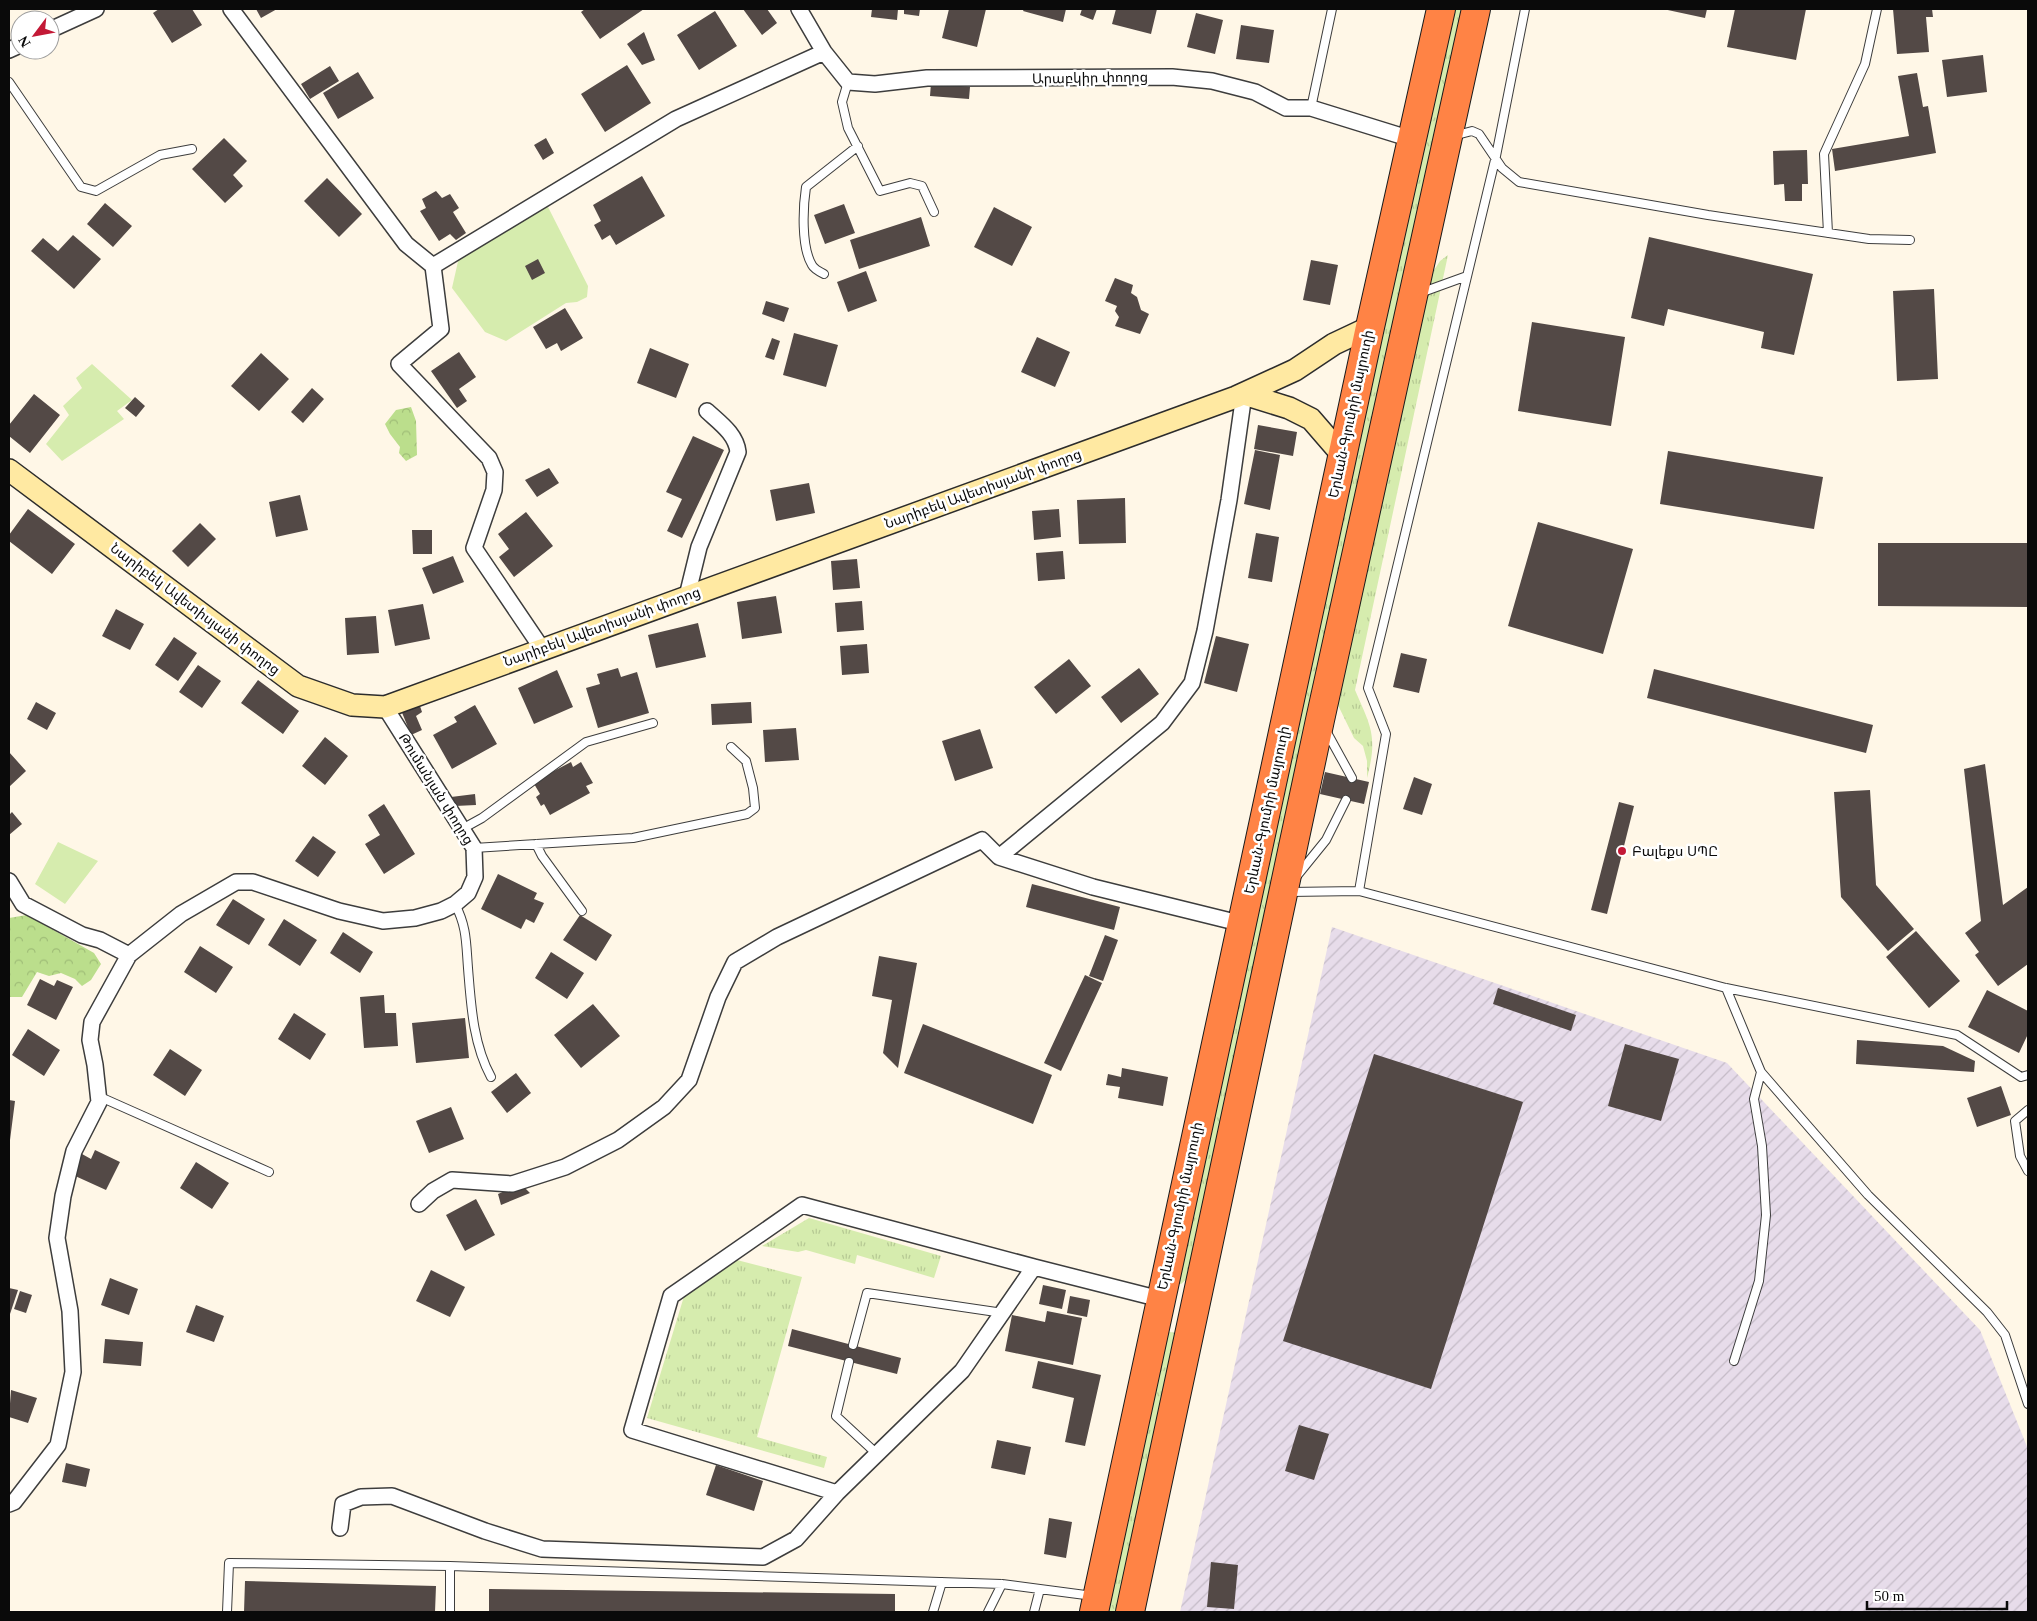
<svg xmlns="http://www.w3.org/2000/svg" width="2037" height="1621" viewBox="0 0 2037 1621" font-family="'Times New Roman','Noto Sans Armenian',serif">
  <defs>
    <pattern id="industrial-furrows" width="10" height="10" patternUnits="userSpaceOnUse" patternTransform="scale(1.25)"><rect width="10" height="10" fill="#e7dcea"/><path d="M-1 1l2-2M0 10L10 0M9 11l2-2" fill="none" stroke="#c5bbc7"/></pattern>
    <pattern id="grass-tufts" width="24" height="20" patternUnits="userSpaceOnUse" patternTransform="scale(1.25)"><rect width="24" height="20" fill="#d6ecae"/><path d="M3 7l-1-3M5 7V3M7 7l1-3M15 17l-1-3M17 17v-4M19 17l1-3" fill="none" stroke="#b6c994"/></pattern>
    <pattern id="forest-crowns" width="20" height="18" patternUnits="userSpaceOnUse" patternTransform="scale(1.25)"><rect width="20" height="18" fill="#bbde8c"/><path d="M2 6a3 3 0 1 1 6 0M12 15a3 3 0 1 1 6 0" fill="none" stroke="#9fbd77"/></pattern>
  </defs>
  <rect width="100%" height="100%" fill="#fff7e7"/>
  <path fill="url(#industrial-furrows)" d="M1332,927L1727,1063L1980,1330L2028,1449V1612H1180Z"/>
  <path fill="url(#grass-tufts)" d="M1450,9H1465L1188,1278L1181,1284L1177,1283Z
    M1448,255L1355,690C1371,727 1378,736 1367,778V761L1363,746L1354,738L1335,699L1431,275L1440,261Z
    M809,1218L941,1256L934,1278L857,1255L855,1264L806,1250L798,1252L762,1246Z
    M733,1259L802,1277L757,1437L827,1457L824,1468L647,1418L685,1293Z
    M1163,1331L1177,1333L1119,1612H1103Z"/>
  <path fill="url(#forest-crowns)" d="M411,407L416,421L417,455L406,461L399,453L400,447L390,434L385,424L396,410Z
    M27,915L94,953L101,964L91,980L82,986L75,979L61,973L49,976L37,972L22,997H9V918Z"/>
  <path fill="#d6ecae" d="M547,205L588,286L587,297L577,302L566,303L506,341L485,332L452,288L459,257Z
    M92,364L132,400L117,411L124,419L62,461L46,444L69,415L63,406L82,388L76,378Z
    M58,842L98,861L65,904L35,884Z"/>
  <path fill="#534946" d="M159,9H192L202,25L172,43L153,13Z
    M256,9H277L261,18Z
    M585,9H644L600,39L581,12Z
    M743,9H767L777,23L762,35Z
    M872,9H898L897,20L871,17Z
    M904,9H920L919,16L904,14Z
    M949,9H986L977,47L942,38Z
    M1024,9H1066L1063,22L1023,11Z
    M1082,9H1097L1093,20L1080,15Z
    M1116,9H1157L1151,34L1112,24Z
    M1663,9H1707L1705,18Z
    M1735,9H1806L1796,60L1727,47Z
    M1893,9H1932L1933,17H1926L1929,52L1897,54Z
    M715,11L737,46L699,70L677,35Z
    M1196,13L1223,20L1215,54L1187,47Z
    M1241,25L1274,30L1269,63L1236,59Z
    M644,32L655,60L642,65L627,44Z
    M1983,55L1987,92L1947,97L1942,60Z
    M627,65L651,103L605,132L581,94Z
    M330,66L339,81L310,99L301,84Z
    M358,72L374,98L338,119L323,93Z
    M1917,73L1923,107L1928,106L1936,153L1835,171L1832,149L1909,136L1898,76Z
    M931,83L970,87L969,99L930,96Z
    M224,138L247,161L233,175L243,186L225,203L192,169Z
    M546,138L554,153L543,160L534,145Z
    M1807,150L1808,184H1802V201H1785L1784,184L1774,185L1773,151Z
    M642,176L665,216L616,245L610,235L602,240L594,225L601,221L593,205Z
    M327,178L362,214L339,237L304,201Z
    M436,191L442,198L450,194L459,208L453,212L466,233L456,240L450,234L439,241L420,211L426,208L422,199Z
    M105,203L132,226L113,247L87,224Z
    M844,204L855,233L825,244L814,215Z
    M994,207L1032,227L1012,266L974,247Z
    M921,217L930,246L859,269L850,240Z
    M73,235L101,259L74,289L31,251L43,238L58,251Z
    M1649,237L1813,274L1794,355L1761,348L1764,332L1668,309L1664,326L1631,318Z
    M538,259L545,273L532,280L525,266Z
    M1311,260L1338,265L1330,305L1303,300Z
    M866,271L877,301L848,312L837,282Z
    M1115,278L1133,285L1131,293L1137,297L1141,310L1149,314L1140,334L1115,326L1119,317L1115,311L1117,306L1105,301Z
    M1934,289L1938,379L1897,381L1893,291Z
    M766,301L789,308L784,322L762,314Z
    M565,308L583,338L561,351L557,343L546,349L533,327Z
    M1532,322L1625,337L1611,426L1518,411Z
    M794,333L838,345L826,387L783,375Z
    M1037,337L1070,352L1055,387L1021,372Z
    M772,338L780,341L774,360L765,357Z
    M650,348L689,364L676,398L637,383Z
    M459,352L476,377L459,389L467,401L457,408L431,371Z
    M261,353L289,379L259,411L231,386Z
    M312,388L324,399L303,423L291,412Z
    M34,394L60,415L30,453L9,436V425Z
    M135,397L145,406L136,417L125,408Z
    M1258,425L1297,432L1293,456L1254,449Z
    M693,436L724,450L682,538L667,531L682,499L666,492Z
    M1255,450L1280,455L1270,510L1244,504Z
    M1668,451L1823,477L1814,529L1660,504Z
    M549,468L559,483L537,497L525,480Z
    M809,483L815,513L776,521L770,490Z
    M300,495L308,530L276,537L269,502Z
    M1125,498L1126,543L1079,544L1077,500Z
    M28,509L75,544L52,574L9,541V535Z
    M1059,509L1061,537L1034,540L1032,511Z
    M526,512L553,546L514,577L499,557L509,549L498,534Z
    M1538,522L1633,549L1603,654L1508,626Z
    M200,523L216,539L188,567L172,551Z
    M412,530H432V554H413Z
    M1256,533L1279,537L1272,582L1248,578Z
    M1878,543H2028V607L1878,606Z
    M1063,551L1065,579L1038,581L1036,553Z
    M453,556L464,582L433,594L422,568Z
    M857,559L860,588L833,590L831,561Z
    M776,596L782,633L742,639L737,602Z
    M862,601L864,630L837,632L835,603Z
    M423,604L430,639L395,646L388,610Z
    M116,609L144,624L130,650L102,636Z
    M376,616L379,653L347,655L345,618Z
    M698,623L706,657L656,668L648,635Z
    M1216,636L1249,644L1237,692L1204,683Z
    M174,637L197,653L178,681L155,665Z
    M867,644L869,673L842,675L840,646Z
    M1401,653L1427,659L1419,693L1393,687Z
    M1069,659L1091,686L1056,714L1034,687Z
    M198,665L221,681L202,708L179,692Z
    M618,668L621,677L637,672L649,713L598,728L586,688L600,684L597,674Z
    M1139,668L1159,694L1121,723L1101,697Z
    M1654,669L1873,725L1866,753L1647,698Z
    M557,670L573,707L534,724L518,688Z
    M258,680L299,711L283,734L241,703Z
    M36,702L56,713L47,730L27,719Z
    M751,702L752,723L712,725L711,704Z
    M419,703L422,712L416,716L422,730L411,735L401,710Z
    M475,705L497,744L452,769L433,735L457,722L454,717Z
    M796,728L799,760L765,762L763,730Z
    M980,729L993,768L955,781L942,741Z
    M325,737L348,756L325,785L302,766Z
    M9,752L26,771L9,787Z
    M571,762L573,767L581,762L593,783L586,786L590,793L550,815L544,804L541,806L536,797L540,794L533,782Z
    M1985,764L2003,905L2028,887V964L1998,986L1975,955L1979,952L1965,933L1981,921L1964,769Z
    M1325,772L1369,782L1364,804L1320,794Z
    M1414,777L1432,784L1422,815L1403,809Z
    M1870,790L1876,885L1914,929L1888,951L1841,897L1834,792Z
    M475,794L476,805L455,806L451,797Z
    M1619,802L1634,806L1607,914L1591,910Z
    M384,804L415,854L384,874L365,844L380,835L368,815Z
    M12,812L22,824L9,835V815Z
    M313,836L336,852L318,877L295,861Z
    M498,874L537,893L534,899L544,903L534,923L526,919L521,929L481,909Z
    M1032,884L1120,907L1114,930L1026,907Z
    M233,899L265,919L249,945L216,925Z
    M580,915L612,935L596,961L563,940Z
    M284,919L317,940L300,966L268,945Z
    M1916,931L1960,981L1929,1008L1886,957Z
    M343,932L373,952L360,973L330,953Z
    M1105,935L1118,940L1103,981L1089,976Z
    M200,946L233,967L216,993L184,972Z
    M551,952L584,973L567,999L535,978Z
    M879,956L917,963L898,1068L883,1053L892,1000L872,996Z
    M1085,975L1102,983L1061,1071L1044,1063Z
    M40,979L54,986L57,980L73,987L56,1020L27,1005Z
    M1498,988L1576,1015L1571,1031L1493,1004Z
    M1987,990L2028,1011V1034L2019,1053L1968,1027Z
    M384,995L385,1013H396L398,1046L364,1048L360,997Z
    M593,1004L620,1036L581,1068L554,1035Z
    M294,1013L326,1034L310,1060L278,1039Z
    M465,1018L469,1058L416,1063L412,1023Z
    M923,1024L1052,1075L1033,1124L904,1073Z
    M28,1029L60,1050L44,1076L12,1055Z
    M1857,1040L1943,1046L1975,1061L1974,1072L1856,1064Z
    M1625,1044L1679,1059L1661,1121L1608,1106Z
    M170,1049L202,1070L185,1096L153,1075Z
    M1374,1054L1523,1102L1431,1389L1283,1341Z
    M1122,1068L1168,1077L1163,1106L1118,1098L1120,1087L1106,1085L1108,1074L1121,1077Z
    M516,1073L531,1093L507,1113L491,1092Z
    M2001,1086L2011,1115L1977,1127L1967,1098Z
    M9,1100L15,1101L10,1140H9Z
    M451,1107L464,1139L429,1153L416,1121Z
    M95,1150L120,1162L106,1190L73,1175L82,1154L91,1159Z
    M196,1162L229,1183L212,1209L180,1188Z
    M521,1184L530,1193L501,1205L498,1194Z
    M476,1199L495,1235L465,1251L446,1215Z
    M431,1270L465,1287L450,1317L416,1301Z
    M110,1278L138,1289L129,1315L101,1305Z
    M1043,1285L1066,1290L1062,1309L1039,1304Z
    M9,1288L18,1290L9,1317Z
    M20,1291L32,1295L26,1313L14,1309Z
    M1070,1296L1090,1300L1087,1317L1067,1313Z
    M196,1305L224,1316L214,1342L186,1332Z
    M1047,1311L1082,1318L1073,1365L1005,1351L1012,1315L1045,1322Z
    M792,1329L901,1358L897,1374L788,1346Z
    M105,1339L143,1342L141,1366L103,1363Z
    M1038,1361L1101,1375L1085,1446L1065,1442L1074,1398L1032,1388Z
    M11,1390L37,1398L28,1423L9,1417Z
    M1299,1425L1329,1434L1314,1480L1285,1471Z
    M997,1440L1031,1447L1025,1475L991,1468Z
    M66,1463L90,1469L86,1487L62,1482Z
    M716,1465L763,1481L754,1511L706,1495Z
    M1049,1518L1072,1522L1066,1558L1044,1554Z
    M1211,1562L1238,1565L1234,1609L1207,1607Z
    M245,1581L436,1586L435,1612H244Z
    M489,1589L895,1594V1612H489Z"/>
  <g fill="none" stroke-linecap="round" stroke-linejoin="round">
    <g stroke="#3d3d3d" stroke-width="10">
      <path id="lane" d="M9,82L81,187L96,191L160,155L192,149
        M848,82L842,102L848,128L880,191L910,183L922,186L934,212
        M1311,108L1332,9
        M1453,136L1472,131L1479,134L1502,168L1519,182L1708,215L1869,239L1910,240
        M1828,233L1824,154L1865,64L1877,9
        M824,274C820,272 814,269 812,265C801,247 803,207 806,187L858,146
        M1420,293L1467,276
        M1325,729L1352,778
        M462,829L482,818L586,742L653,723
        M536,844L542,856L582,911
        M474,848L633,838L747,814L755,808L753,788L746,761L731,747
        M1296,877L1326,840L1346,800
        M1359,891L1386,734L1368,688L1496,156L1525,9
        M1289,892L1359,891L1726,988L1957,1035L2021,1077L2028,1075
        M455,904C467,927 466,943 468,968C471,1005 473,1044 491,1077
        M1726,988L1761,1072L1868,1195L1987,1312L2005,1335L2028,1404
        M98,1096L269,1172
        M2028,1110L2015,1121L2020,1156L2028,1171
        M853,1345L867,1293L1003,1313
        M1734,1361L1759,1281L1766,1215L1762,1146L1754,1099L1761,1072
        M849,1362L836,1416L877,1454
        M227,1612L229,1563L450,1566L1002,1584L1093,1596
        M450,1612V1566
        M933,1612L942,1582
        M988,1612L1002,1584
        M1034,1612L1040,1589"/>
    </g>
    <g stroke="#3d3d3d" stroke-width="18">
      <path id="street" d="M231,9L406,244L433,266L441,329L399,364L489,458L495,472L494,490L474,548L543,650
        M799,9L824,52L848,82L875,84L927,78L1172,77L1212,81L1255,92L1286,108H1311L1411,139
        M50,30L96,9
        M9,50L20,45
        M433,266L676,119L824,52
        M687,596L699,547L738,452C736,434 720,423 707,411
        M999,857L1162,723L1192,683L1205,631L1229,500L1244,394
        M9,881L23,904L82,935L100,940L129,955L181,914L236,882H253L339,911L383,921L415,918L441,911L455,904L468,893L475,877L474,848L385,707
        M419,1204L433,1191L452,1180L512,1184L565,1167L618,1140L664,1107L689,1080L718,997L735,962L777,937L982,840L999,857L1093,887L1243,924
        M837,1493L632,1430L671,1296L802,1205L1034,1267
        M9,1504L14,1502L58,1445L73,1372L70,1311L57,1238L63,1196L74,1151L99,1102L95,1065L90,1040L92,1022L129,955
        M340,1528L343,1504L361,1497L392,1496L485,1531L542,1549L763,1557L796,1539L837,1493L962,1371L1034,1267L1160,1299"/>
    </g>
    <g stroke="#2c2c2c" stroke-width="24">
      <path id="secondary" d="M1244,394L1289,408L1311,419L1343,456
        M9,470L298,686L352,705L385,707L1236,397L1295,370L1334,344L1370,327"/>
    </g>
    <g stroke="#1b1b1b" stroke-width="30">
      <path id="highway" d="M1094,1612L1370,327L1441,9
        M1130,1612L1320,720L1476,9"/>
    </g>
    <use href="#lane" stroke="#fff" stroke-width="8"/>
    <use href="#street" stroke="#fff" stroke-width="15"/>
    <use href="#secondary" stroke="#ffe9a2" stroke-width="21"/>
    <use href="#highway" stroke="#ff8345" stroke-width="28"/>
  </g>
  <circle fill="#c31936" stroke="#fff" stroke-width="2" cx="1622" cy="851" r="5"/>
  <g text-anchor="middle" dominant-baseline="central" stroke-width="5" stroke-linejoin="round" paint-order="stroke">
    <g font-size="14" fill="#0a0a0a" stroke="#fff">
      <text transform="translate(1090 78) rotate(-1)">Արաբկիր փողոց</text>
      <text transform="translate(1351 414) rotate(-78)">Երևան-Գյումրի մայրուղի</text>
      <text transform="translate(983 489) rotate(-20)">Նարիբեկ Ավետիսյանի փողոց</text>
      <text transform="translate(195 609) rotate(37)">Նարիբեկ Ավետիսյանի փողոց</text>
      <text transform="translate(602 627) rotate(-20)">Նարիբեկ Ավետիսյանի փողոց</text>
      <text transform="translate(436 789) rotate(58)">Թումանյան փողոց</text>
      <text transform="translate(1267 810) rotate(-78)">Երևան-Գյումրի մայրուղի</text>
      <text transform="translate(1180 1206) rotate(-78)">Երևան-Գյումրի մայրուղի</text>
    </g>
    <g font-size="14" fill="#0a0a0a" stroke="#fff" text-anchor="start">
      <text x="1632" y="851">Բալեքս ՍՊԸ</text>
    </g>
  </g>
  <rect width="2037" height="1621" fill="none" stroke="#0a0a0a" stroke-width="20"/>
  <g transform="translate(35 35) rotate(238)"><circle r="24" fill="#ffffff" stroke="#9d9d9d"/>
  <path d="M0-4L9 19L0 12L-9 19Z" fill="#c31936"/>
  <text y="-8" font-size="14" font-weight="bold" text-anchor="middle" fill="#0a0a0a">N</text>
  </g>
  <path d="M1867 1601v8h140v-8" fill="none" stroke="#0a0a0a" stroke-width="2.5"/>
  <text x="1874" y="1601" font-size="15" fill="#0a0a0a" stroke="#ffffff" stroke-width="4" paint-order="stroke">50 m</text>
</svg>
